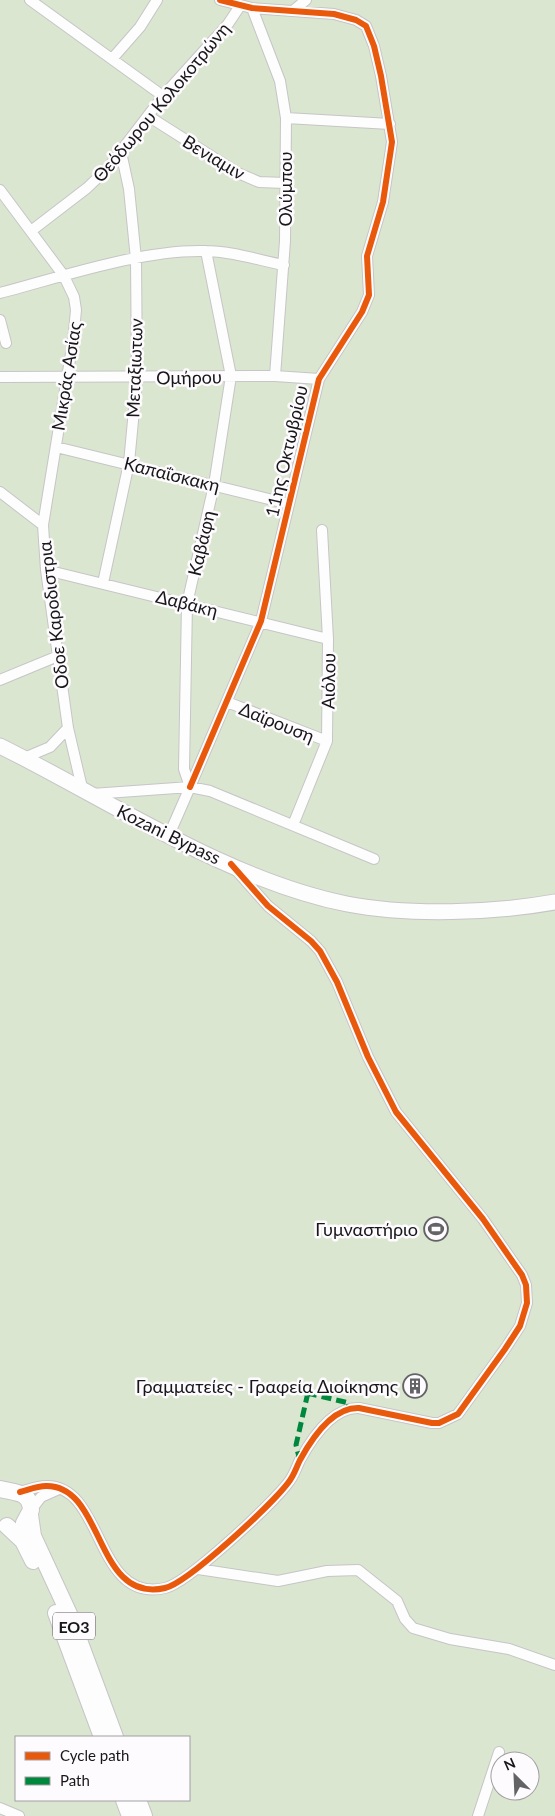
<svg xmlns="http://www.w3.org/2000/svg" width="555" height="1816" viewBox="0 0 555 1816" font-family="Lato,sans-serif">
  <rect width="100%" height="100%" fill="#f0eff1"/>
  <path fill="#dbe6d1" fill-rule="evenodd" d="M0,0H555V1816H0ZM16,1737H189V1800H16ZM500,1761H530V1791H500Z"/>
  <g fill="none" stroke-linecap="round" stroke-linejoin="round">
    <g stroke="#c6c5c7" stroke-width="12">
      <path id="street" d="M30,0L163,96
        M252,8L280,81L286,118L285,241L275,376
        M294,10L306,0
        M112,59L140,27L157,0
        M148,116L238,173L259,182L285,183
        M286,118L390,124
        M0,190L64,276L74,297L76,310L73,341L43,525L46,570L68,728L83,792
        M31,231L87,188L108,168L163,96L228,24L240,6
        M0,293C61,277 143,249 205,251C231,251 258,260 284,265
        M0,320L6,343
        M0,377L275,376L319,379
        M56,447L289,504
        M0,492L43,525
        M46,570L328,639
        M103,583L129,463L137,378L136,259L129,189L121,152
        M0,680L58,656
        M227,702L327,741
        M24,758L50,747L68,728
        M190,787L261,621L319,379L362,312L369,295L367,256L383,202L392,142L381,76L374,46L366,26L356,20L334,14L252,8L220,0
        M92,794L190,787L210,791L374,859
        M293,825L327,741L328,639L322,530
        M169,835L190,787L184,769L187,604L214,485L231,376L206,251
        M20,1492C28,1490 37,1486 46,1486C105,1485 94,1604 165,1588C188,1583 272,1504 288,1483C294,1476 296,1468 300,1460C312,1438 333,1407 359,1408L432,1423H439L458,1414L505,1349L520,1326L527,1303L526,1285L522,1275L483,1219L396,1112L368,1057L337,982L320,951L311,941L268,906L236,870
        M31,1510L41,1497L59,1489
        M198,1569L278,1581L327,1571L358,1570L397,1601L405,1619L413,1628L450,1639L509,1649L555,1665
        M0,1808L19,1816
        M478,1816L499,1752"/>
    </g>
    <g stroke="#c6c5c7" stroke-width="17">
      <path id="secondary" d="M0,746C109,800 227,880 347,904C409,916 494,913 555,902"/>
    </g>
    <g stroke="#c6c5c7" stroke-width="18">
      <path id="primary" d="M0,1489C15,1493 30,1491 31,1510L24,1523
        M30,1515L33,1536L70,1616L115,1737
        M7,1526L23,1541L33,1561
        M56,1613L102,1737
        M124,1800L130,1816
        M138,1800L144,1816"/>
    </g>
    <use href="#street" stroke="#fdfdfd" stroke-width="10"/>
    <use href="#secondary" stroke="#fdfdfd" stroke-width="15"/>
    <use href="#primary" stroke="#fdfdfd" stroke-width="16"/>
    <path stroke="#00873e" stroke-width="5" stroke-dasharray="10 5" stroke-linecap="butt" d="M307,1393L349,1403L348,1408
      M300,1461L296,1445L309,1388"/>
    <g stroke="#fefbff" stroke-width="9">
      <path id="cycleway" d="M190,787L261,621L319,379L362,312L369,295L367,256L383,202L392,142L381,76L374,46L366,26L356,20L334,14L252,8L220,0
        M20,1492C28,1490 37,1486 46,1486C105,1485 94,1604 165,1588C188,1583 272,1504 288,1483C294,1476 296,1468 300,1460C312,1438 333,1407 359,1408L432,1423H439L458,1414L505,1349L520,1326L527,1303L526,1285L522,1275L483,1219L396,1112L368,1057L337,982L320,951L311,941L268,906L231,864"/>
    </g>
    <use href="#cycleway" stroke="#e8590c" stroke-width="6"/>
  </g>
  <defs>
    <g id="stadium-ring" transform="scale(1.25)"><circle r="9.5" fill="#fefbff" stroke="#636264" stroke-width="1.5"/><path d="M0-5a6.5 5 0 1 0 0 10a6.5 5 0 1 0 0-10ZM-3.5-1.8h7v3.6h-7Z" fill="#636264"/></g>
    <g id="building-ring" transform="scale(1.25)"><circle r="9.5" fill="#fefbff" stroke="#636264" stroke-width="1.5"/><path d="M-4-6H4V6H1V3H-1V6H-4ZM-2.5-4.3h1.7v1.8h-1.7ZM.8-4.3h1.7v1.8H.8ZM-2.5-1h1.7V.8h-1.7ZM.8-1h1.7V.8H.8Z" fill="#636264"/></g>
  </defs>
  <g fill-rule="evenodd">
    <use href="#stadium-ring" x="436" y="1229"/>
    <use href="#building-ring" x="415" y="1386"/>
  </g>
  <g text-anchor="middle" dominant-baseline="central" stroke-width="5" stroke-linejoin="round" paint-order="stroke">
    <rect fill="#fefbff" stroke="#5c5b5d" stroke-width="1" x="53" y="1612.5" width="42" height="27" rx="4"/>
    <g font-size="16" font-weight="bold" fill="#171618">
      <text x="74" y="1626">ΕΟ3</text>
    </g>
    <g font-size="18" fill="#171618" stroke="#fefbff">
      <text transform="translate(161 102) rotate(-50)">Θεόδωρου Κολοκοτρώνη</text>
      <text transform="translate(214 157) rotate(31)">Βενιαμιν</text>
      <text transform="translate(285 189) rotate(-90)">Ολύμπου</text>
      <text transform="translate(134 368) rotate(-88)">Μεταξιωτων</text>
      <text transform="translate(66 376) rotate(-81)">Μικράς Ασίας</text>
      <text transform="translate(189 377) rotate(-1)">Ομήρου</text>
      <text transform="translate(286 451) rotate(-77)">11ης Οκτωβρίου</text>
      <text transform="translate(172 474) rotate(14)">Καπαΐσκακη</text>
      <text transform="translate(201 543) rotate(-77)">Καβάφη</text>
      <text transform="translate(187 603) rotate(14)">Δαβάκη</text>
      <text transform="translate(53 615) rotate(-97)">Oδοε Καροδιστρια</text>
      <text transform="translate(328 681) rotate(-89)">Αιόλου</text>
      <text transform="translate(277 722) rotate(22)">Δαϊρουση</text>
      <text transform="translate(169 834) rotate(26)">Kozani Bypass</text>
    </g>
    <g font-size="18" fill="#171618" stroke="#fefbff" text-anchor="end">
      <text x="418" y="1229">Γυμναστήριο</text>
      <text x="398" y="1386">Γραμματείες - Γραφεία Διοίκησης</text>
    </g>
  </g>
  <rect x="15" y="1736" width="175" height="65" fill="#fefbff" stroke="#a29fa3"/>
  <rect x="25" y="1752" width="25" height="8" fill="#e8590c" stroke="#a29fa3"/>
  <text x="60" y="1761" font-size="15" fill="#171618">Cycle path</text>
  <rect x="25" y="1777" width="25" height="8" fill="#00873e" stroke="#a29fa3"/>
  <text x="60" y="1786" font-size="15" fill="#171618">Path</text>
  <g transform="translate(515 1776) rotate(336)"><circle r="24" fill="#fefbff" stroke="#a29fa3"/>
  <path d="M0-4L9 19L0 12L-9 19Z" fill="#636264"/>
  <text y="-8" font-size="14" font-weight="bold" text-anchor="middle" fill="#171618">N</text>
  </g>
</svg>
